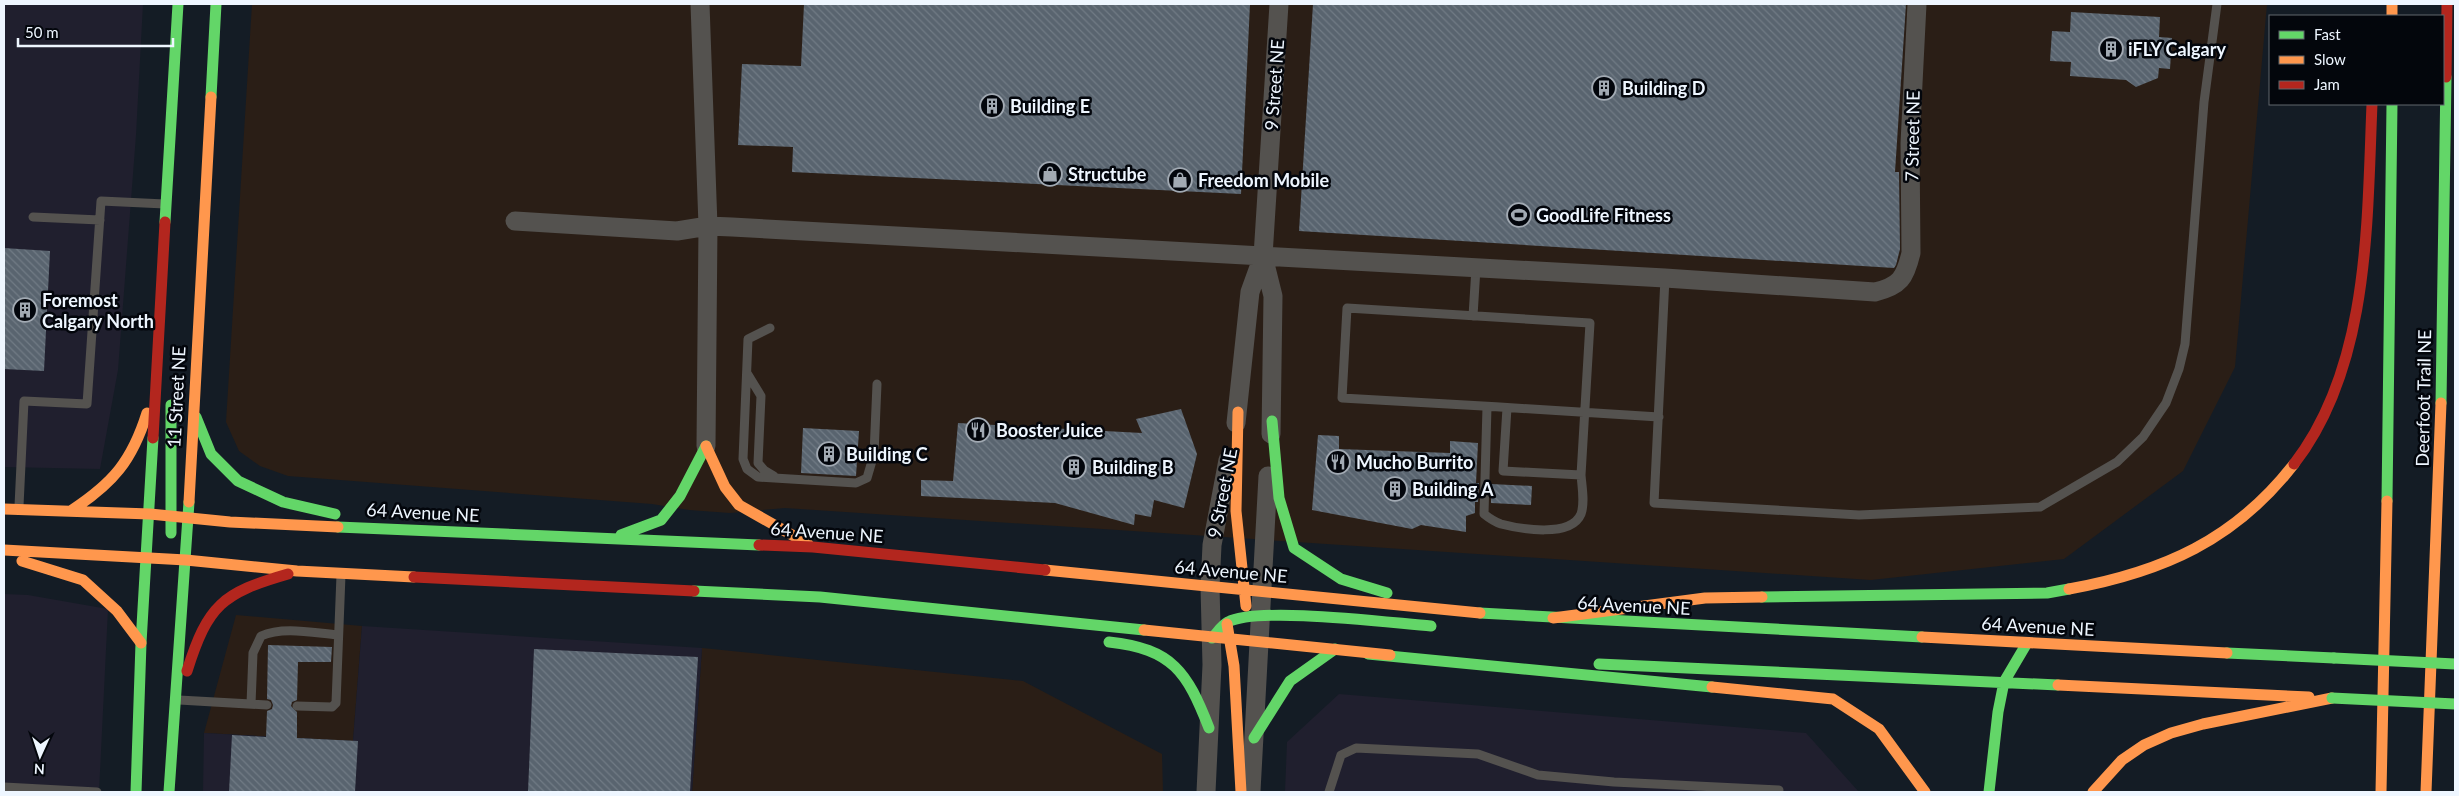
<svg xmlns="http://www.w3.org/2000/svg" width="2459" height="796" viewBox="0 0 2459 796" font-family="Lato,sans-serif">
  <defs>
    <pattern id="building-back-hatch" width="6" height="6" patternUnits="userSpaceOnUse" patternTransform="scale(1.25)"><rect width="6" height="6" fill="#59646f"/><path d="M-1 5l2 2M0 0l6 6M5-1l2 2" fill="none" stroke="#717b85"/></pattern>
  </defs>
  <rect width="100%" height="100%" fill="#141c25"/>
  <path fill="#2a1e16" d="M252,4H2267L2235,367L2183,471L2064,559L1871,580L785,508L730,513L689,510L652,504L288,476L260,466L239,451L226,422Z
    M236,615L362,626L353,741L204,733Z
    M702,648L1023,681L1162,754L1163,792H692Z"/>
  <path fill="#201f2e" d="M4,4H143L136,135L118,370L100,469L4,467Z
    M4,594L28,595L108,609L99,792H4Z
    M362,626L702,648L692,792H203L204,733L353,741Z
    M1339,694L1806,733L1859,792H1285L1287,742Z"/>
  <path fill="url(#building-back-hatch)" d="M804,4H1250L1241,194L792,172L793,147L738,145L742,64L801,66Z
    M1313,4H1906L1895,172H1899L1900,249L1896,265L1894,268L1299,231Z
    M2071,12L2160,17L2159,37L2172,38L2170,69L2159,68L2158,78L2136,87L2126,80L2070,76L2071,62L2050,61L2052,31L2070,32Z
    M4,248L50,251L44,371L4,369Z
    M1181,409L1197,454L1184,508L1154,500L1151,517L1135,514L1134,525L1055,503L921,496V480L953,481L958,423L1142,433L1136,419Z
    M803,428L859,431L856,476L801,473Z
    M1318,435L1339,436V449L1450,453V441L1478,443L1476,483H1479L1478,502H1475V513L1466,516V532L1421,525L1412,529L1312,510Z
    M1491,484L1532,486L1531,505L1491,503Z
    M268,645L332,647L331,662H298L297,700L292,702L291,706L297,712V738L358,741L355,792H229L232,735L266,737L267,711L272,709L273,705L271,700L267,699Z
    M534,649L698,657L690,792H528Z"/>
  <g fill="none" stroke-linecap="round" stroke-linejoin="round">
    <path stroke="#54524f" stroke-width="9" d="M33,217L100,220
      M1665,278L1654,503L1859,515L2040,507L2117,462L2143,437L2166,403L2179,369L2185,344L2204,102L2217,4
      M1473,316L1476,268
      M770,328L748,339L743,459L747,469L758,477L856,483L867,478L874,454L877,384
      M747,373L761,396L758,463L764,470L774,476
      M1487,407L1484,514C1489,518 1495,522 1501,524C1520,529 1571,538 1581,514C1585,503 1582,487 1581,475
      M1507,408L1503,471L1581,475L1590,323L1347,308L1342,398C1448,404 1553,410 1659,417
      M19,506L24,401L87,404L101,201L165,204
      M179,700L267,705
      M251,704L253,653L261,636C283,626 314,633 338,635
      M297,706L332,707L336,703L341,575
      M4,787L97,792
      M1329,792L1341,755L1356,748L1478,754L1538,775L1614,782L1779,790"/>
    <path stroke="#54524f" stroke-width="19" d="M700,4L708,226L706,446
      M515,221L677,231L708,226L732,227L1665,278L1875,292C1900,286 1905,278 1911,253L1910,143L1917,4
      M1263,256L1273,296L1271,434
      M1236,423L1250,292L1263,256L1279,4
      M1251,791L1268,476
      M1206,792L1212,665L1210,587L1212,545L1228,460"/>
    <path stroke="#63d668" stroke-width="11" d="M211,97L216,4
      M165,222L178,4
      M2441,403L2446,77
      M171,405V533
      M196,417L211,454L238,481L283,502L335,514
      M1272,421L1279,498L1294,548L1341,579L1387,593
      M2387,501L2392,104
      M338,527L759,545
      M621,535L661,520L680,496L706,446
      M694,591L820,597L1144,630
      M1762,597L2047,593L2069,589
      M1480,613L1922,637
      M1212,638C1217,633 1222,625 1228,622C1258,606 1391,623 1431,626
      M1109,642C1173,649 1187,672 1209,728
      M2227,653L2334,658
      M1368,654L1712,687
      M1599,664L2058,685
      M1254,738L1290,681L1335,649
      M136,792L141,643L153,438
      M169,792L189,502
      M1989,792L1998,712L2004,682L2027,643"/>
    <path stroke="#ff974d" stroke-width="11" d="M2392,4V16
      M1238,412L1236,511L1246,606
      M706,446L725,487L739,505L808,544
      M189,502L211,97
      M4,509L150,514L230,522L338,527
      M72,510C113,483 132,461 147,413
      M4,550L186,560L297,571L414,577
      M22,561L83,580L117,611L141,643
      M1045,570L1480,613
      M2069,589C2163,572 2235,540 2294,464
      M1553,618L1705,598L1762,597
      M1227,624L1234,666L1241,792
      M1144,630L1390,655
      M1922,637L2227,653
      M2058,685L2309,697
      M1712,687L1833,699L1879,729L1925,792
      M2093,792L2122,760L2144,745L2171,733L2203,724L2332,698
      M2381,792L2387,501
      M2426,792L2441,403"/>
    <path stroke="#b3261e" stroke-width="11" d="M2446,77L2447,4
      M153,438L165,222
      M2294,464C2370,366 2367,222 2372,104
      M759,545L813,547L1045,570
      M414,577L694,591
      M187,671C208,605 222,593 288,574"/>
    <path stroke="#63d668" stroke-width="11" d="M2334,658L2455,664
      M2332,698L2455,704"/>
  </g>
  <defs>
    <g id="building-ring" transform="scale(1.25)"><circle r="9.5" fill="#03060c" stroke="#a2aab3" stroke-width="1.5"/><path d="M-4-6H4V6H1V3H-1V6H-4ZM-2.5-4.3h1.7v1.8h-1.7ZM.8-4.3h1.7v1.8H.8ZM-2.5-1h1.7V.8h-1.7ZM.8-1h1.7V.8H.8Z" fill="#a2aab3"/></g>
    <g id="shop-ring" transform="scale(1.25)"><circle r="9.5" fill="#03060c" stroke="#a2aab3" stroke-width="1.5"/><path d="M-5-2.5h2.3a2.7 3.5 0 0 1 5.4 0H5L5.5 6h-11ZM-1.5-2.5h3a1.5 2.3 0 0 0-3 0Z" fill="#a2aab3"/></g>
    <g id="stadium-ring" transform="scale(1.25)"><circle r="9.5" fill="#03060c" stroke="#a2aab3" stroke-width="1.5"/><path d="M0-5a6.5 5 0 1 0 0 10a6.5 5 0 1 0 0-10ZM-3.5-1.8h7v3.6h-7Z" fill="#a2aab3"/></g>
    <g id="restaurant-ring" transform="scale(1.25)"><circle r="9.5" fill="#03060c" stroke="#a2aab3" stroke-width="1.5"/><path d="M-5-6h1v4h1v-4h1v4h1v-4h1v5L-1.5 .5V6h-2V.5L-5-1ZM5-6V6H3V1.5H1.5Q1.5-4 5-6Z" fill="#a2aab3"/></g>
  </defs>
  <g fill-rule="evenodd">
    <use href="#building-ring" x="2111" y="49"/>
    <use href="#building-ring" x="1604" y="88"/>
    <use href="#building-ring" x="992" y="106"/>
    <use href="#shop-ring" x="1050" y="174"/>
    <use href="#shop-ring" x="1180" y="180"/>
    <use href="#stadium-ring" x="1519" y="215"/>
    <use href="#building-ring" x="25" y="310"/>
    <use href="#restaurant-ring" x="978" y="430"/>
    <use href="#building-ring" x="829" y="454"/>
    <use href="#restaurant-ring" x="1338" y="462"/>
    <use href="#building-ring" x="1074" y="467"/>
    <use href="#building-ring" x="1395" y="489"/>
  </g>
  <g text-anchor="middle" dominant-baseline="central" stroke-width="5" stroke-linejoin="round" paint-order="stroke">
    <g font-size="18" font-weight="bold" fill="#eef6ff" stroke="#03060c" text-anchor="start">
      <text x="2128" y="49">iFLY Calgary</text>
      <text x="1622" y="88">Building D</text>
      <text x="1010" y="106">Building E</text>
      <text x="1068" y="174">Structube</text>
      <text x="1198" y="180">Freedom Mobile</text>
      <text x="1536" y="215">GoodLife Fitness</text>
      <text x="42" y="300">Foremost<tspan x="42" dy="21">Calgary North</tspan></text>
      <text x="996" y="430">Booster Juice</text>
      <text x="846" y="454">Building C</text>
      <text x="1356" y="462">Mucho Burrito</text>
      <text x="1092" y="467">Building B</text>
      <text x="1412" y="489">Building A</text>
    </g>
    <g font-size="18" fill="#eef6ff" stroke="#03060c">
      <text transform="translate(1274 85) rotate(-86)">9 Street NE</text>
      <text transform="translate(1912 136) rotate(-89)">7 Street NE</text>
      <text transform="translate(176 397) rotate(-87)">11 Street NE</text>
      <text transform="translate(2423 398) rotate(-89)">Deerfoot Trail NE</text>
      <text transform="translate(1222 493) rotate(-79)">9 Street NE</text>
      <text transform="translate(423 512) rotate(3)">64 Avenue NE</text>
      <text transform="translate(827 532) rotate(4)">64 Avenue NE</text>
      <text transform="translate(1231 571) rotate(5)">64 Avenue NE</text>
      <text transform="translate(1634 605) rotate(3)">64 Avenue NE</text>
      <text transform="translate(2038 626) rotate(3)">64 Avenue NE</text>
    </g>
  </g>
  <rect width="2459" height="796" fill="none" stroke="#eef6ff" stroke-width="10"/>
  <rect x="2269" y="15" width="175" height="90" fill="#03060c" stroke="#61666d"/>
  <rect x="2279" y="31" width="25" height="8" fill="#63d668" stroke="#61666d"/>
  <text x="2314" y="40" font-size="15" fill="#eef6ff">Fast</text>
  <rect x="2279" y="56" width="25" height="8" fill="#ff974d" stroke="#61666d"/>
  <text x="2314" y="65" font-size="15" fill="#eef6ff">Slow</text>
  <rect x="2279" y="81" width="25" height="8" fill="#b3261e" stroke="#61666d"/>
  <text x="2314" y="90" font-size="15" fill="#eef6ff">Jam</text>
  <g transform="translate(40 756) rotate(183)" stroke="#03060c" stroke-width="4" paint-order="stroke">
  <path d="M0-4L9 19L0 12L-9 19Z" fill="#eef6ff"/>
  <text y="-8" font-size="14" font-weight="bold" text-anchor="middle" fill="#eef6ff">N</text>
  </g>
  <path d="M18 38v8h155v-8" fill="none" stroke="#eef6ff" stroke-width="2.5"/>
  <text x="25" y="38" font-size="15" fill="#eef6ff" stroke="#03060c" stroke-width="4" paint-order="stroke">50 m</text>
</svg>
